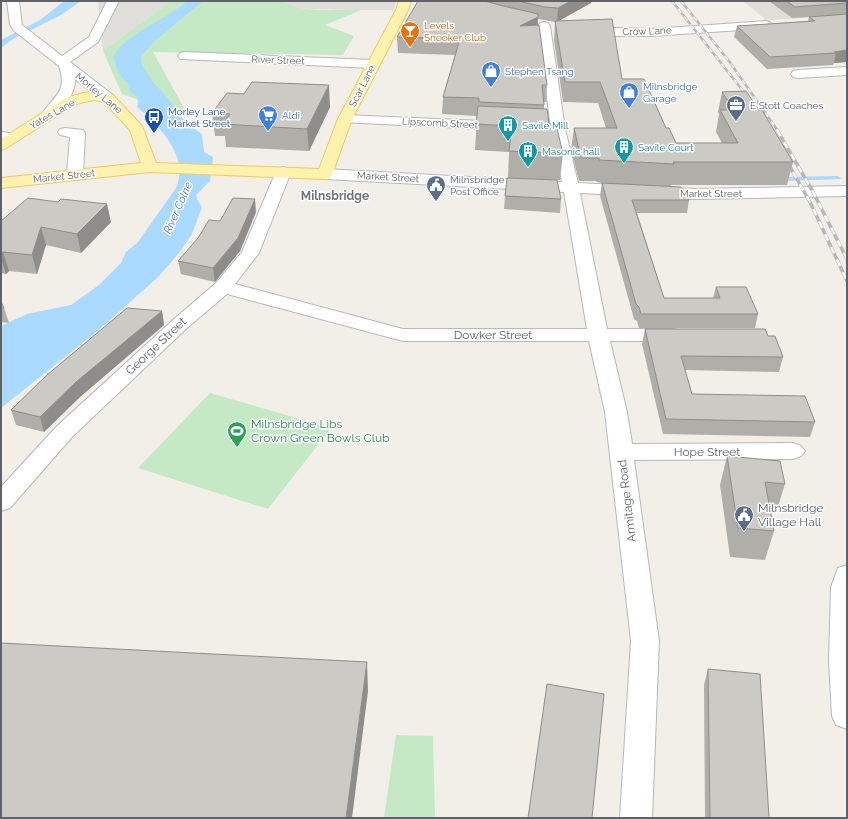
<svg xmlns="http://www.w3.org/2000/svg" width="848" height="819" viewBox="0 0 848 819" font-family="Raleway,sans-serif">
  <rect width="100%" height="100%" fill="#f1efe8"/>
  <path fill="#e0deda" d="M98,1H171L103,51Z
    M282,1H397L393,10H361L308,9L289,6Z"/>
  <path fill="#e1ded6" d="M743,1H847V15L766,20Z"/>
  <path fill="#c5e8c5" d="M171,1H282C302,14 337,9 361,10L325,25L354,36L343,55L153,52L189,117L122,94L103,51Z
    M210,393L331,428L268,509L138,468Z
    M396,735L433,736L435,818H384Z"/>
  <path fill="#aadaff" d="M64,1H81L61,15L13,39L1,48V40L40,20Z
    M187,1H203L156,40L141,56L142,65L154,83L170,101L186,123L202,134L204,152L213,157L210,181L196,195L198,201L202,207L192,234L179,253L158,277L100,329L1,408V326L27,314L71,305L99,285L121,263L126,252L138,242L176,188C190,156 159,126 137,107C141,99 134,95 129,90L128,83C122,79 120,75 117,69C116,65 114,61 114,57C117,39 174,15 187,1Z"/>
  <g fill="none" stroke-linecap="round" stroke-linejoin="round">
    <path fill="#aadaff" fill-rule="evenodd" d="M838,176L841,178L840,179L784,181L781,179L784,177Z"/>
    <g stroke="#b5b8bc" stroke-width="2">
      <path id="minor" d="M7,1H19L22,25L62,56L89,37L107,1H119L98,42L70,62L113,95L115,98L113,101L108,102L103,101L75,79C76,93 59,122 43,118L41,115C54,95 68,93 59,66L13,30L10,24Z
        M766,21L770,22L772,25L770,28L651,36H606L580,34L578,31L580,28L584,27L651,29Z
        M544,22L548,23L550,26L565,129L578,183L695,189L847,186V196L695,199L580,193L607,329H674L681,331L684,335L681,339L674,341H610L627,412L632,444L793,443L801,446L805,451L801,456L793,459L634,460L659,641L652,818H620L631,641L605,412L589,341H403L227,294L187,328L73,436L10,508L1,511V487L57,426L173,320L216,283L242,252L277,169L283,167L289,169L291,172L259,253L235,284L403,329H587L564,192L325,179L319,177L317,174L319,171L325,169L562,182L551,129L538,26L540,23Z
        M184,52L372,60L377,61L378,64L377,67L372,68L180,59L178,56L180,53Z
        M847,67V75L798,78L793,77L791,74L793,71L798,70Z
        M345,115L506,122L511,123L513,126L511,129L506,130L340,122L338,119L340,116Z
        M65,128L83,130L85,133L83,174L81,177L75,179L69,177L67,174L70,137L60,135L58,132L60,129Z
        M1,132L19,134L21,137L19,140L14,141L1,140Z
        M847,565V729L836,725L832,716L829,661L831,587L838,568Z"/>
    </g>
    <g stroke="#f2c960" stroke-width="2">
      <path id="major" d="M399,1H411L408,10L352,119L331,177L325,179L150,172L1,188V178L141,163L130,130L104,102L94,100L76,104L6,148L1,150V139L66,98L83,93L94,92L108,94L113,95L142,126L156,163L319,169L338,119L396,10Z"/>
    </g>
    <use href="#minor" fill="#fff" fill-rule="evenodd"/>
    <use href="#major" fill="#fff2af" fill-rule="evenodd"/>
    <g stroke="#b6b7b8" stroke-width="2.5">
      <path id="rail-far1" d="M672,1L751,101
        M681,1L729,61L778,131"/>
    </g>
    <g stroke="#b6b7b8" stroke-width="3.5">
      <path id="rail" d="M777,130L812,190L847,259
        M786,160L810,202L847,281"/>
    </g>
    <use href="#rail-far1" stroke="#fff" stroke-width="1.5" stroke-dasharray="5" stroke-linecap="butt"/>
    <use href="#rail" stroke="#fff" stroke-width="2.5" stroke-dasharray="7" stroke-linecap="butt"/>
  </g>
  <path fill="#afaea9" d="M418,1H592L591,3L558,21L622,79L666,128L676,143H722L716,132L719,114L718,112L722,92L793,162L787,185H671V186L689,200L687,213H637L664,298H713L716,287L758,314L755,328H639L637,321L634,319L600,196L602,183L597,182L596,181H579L571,150L574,128H606L598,103L563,102L554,40L555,22L538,19V25L547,85L546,102H544V109L549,124L563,154L560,180H557L561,199L560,213L504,209L505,196L508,178L509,152L475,150L477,116L442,114L443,97L455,55L398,53L397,37Z
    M769,1H847V62L834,63L833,65L767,69L734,37L737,26L808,21L809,17L792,18Z
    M244,94L330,107L309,151L226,147L225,136H215L212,113Z
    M256,212L240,251L215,282L181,274L178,261Z
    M1,221L111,222L81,253L46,245L37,274L9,271L6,274L1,273Z
    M1,302L4,308L9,323L1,322Z
    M162,311L164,325L80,397L44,432L16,425L11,410Z
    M645,329L768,336L783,357L779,372L685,370L692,394L815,422L810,437L663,434L642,344Z
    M727,456L785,484L776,513L771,512L774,531L765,560L730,557L720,485Z
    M708,669L769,818H705L704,685Z"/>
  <path fill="#8f8d8a" d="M571,1H592L591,3L557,22L558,8Z
    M538,17L537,32L520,26Z
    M847,50V62L834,63L836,53L834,52Z
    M329,85L330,107L309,151L307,129Z
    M255,199L256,212L240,251L215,282L213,268Z
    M107,204L111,222L81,253L77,234Z
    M41,227L46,245L37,274L32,255Z
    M3,252L9,271L6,274L1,259V254Z
    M162,311L164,325L80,397L44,432L40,417L76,382Z
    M367,662L368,691L352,818H346Z"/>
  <path fill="#cccac5" stroke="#8f8d8a" d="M418,1H485L499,5L538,14V17L520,26L539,25L547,85H542L544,105L479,102V98L443,97L460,39L397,37Z
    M518,1H571L558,8L545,7Z
    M787,1H847V3L795,7Z
    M847,14V50L834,52L836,53L770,57L737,26L815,21L809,17Z
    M612,19L622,79H644L666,128H669L676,143H738L720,110H734L722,92L746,91L759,110H762L793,162H673L674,164L599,160V158H581L574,128H617L600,82H565L555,21Z
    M252,82L329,85L307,129L223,124L230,114L212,113L227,93L244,94Z
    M478,106L547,109L549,124H556L563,154L509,151L512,126L476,124Z
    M507,178L557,180L561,199L505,196Z
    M602,183L681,187L689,200H632L664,298H720L716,287H746L758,314H641L639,307L636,304Z
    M28,198L58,202L61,199L107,204L77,234L41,227L32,255L3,252L1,254V221Z
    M233,198L255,199L238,238L213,268L178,261L198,238L209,220L220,221Z
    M1,302L4,308H1Z
    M127,308L162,311L76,382L40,417L11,410L47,375Z
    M645,329H765L768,336H775L783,357L681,356L692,394L805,396L815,422L666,419Z
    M727,456L780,461L785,484L765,482L774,531L738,528Z
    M1,643L367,662L346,818H1Z
    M708,669L760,674L769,818H710Z
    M547,684L604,694L592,818H528Z"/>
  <defs>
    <g id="bar-pin" transform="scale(1)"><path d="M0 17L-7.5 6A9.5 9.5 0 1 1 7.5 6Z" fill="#e8710a" stroke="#fff"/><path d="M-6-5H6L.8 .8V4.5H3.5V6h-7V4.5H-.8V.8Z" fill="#fff"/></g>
    <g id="shop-pin" transform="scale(1)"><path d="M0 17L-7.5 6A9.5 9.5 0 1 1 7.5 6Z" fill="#3f7fe0" stroke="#fff"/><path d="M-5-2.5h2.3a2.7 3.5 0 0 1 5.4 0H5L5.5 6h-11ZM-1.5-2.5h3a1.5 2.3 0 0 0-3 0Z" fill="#fff"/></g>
    <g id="office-pin" transform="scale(1)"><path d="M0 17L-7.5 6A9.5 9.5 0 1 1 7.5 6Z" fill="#5c6f8a" stroke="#fff"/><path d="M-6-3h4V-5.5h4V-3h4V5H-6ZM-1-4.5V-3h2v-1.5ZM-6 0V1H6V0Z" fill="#fff"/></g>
    <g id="supermarket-pin" transform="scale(1)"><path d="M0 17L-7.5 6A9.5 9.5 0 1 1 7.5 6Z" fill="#3f7fe0" stroke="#fff"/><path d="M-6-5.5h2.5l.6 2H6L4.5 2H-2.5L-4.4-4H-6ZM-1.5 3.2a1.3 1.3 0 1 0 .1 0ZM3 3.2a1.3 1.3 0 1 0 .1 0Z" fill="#fff"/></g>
    <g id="bus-pin" transform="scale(1)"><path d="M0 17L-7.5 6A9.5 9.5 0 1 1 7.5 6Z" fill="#1a4fb4" stroke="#fff"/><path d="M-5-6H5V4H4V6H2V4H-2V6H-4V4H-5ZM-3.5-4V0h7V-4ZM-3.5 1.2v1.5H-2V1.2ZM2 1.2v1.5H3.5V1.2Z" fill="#fff"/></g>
    <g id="building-pin" transform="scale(1)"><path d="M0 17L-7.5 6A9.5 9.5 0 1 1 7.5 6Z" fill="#0f9aa8" stroke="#fff"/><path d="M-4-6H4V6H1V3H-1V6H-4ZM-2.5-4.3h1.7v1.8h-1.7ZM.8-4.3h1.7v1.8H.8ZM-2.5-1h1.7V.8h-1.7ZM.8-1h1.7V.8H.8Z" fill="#fff"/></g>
    <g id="civic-pin" transform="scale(1)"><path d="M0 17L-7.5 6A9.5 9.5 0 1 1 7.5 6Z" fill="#5c6f8a" stroke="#fff"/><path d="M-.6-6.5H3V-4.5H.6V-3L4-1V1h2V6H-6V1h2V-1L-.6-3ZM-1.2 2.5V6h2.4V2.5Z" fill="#fff"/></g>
    <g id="stadium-pin" transform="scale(1)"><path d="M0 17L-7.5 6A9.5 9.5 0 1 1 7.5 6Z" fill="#2e9e5b" stroke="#fff"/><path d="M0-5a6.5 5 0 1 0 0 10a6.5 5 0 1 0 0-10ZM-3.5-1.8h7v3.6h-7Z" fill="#fff"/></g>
  </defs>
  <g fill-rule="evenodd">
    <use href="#bar-pin" x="410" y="31"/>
    <use href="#shop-pin" x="491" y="71"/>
    <use href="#shop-pin" x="629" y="92"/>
    <use href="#office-pin" x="736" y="105"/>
    <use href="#supermarket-pin" x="268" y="115"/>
    <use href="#bus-pin" x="154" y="117"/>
    <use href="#building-pin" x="508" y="125"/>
    <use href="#building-pin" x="624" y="147"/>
    <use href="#building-pin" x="528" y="151"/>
    <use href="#civic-pin" x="436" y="185"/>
    <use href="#stadium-pin" x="237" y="431"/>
    <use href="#civic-pin" x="744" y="515"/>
  </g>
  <g text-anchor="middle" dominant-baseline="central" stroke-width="3" stroke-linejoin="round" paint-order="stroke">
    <g font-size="10" fill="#c56008" stroke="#fff" text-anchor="start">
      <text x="424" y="25">Levels<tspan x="424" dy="12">Snooker Club</tspan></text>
    </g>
    <g font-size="10" fill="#5f6368" stroke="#fff">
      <text transform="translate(647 31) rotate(-2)">Crow Lane</text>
      <text transform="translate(278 60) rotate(2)">River Street</text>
      <text transform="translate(362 86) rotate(-63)">Scar Lane</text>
      <text transform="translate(99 93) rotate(40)">Morley Lane</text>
      <text transform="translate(52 114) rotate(-30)">Yates Lane</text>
      <text transform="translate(440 123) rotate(3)">Lipscomb Street</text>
      <text transform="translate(64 176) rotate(-6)">Market Street</text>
      <text transform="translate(388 177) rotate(3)">Market Street</text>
      <text x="711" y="193">Market Street</text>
    </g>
    <g font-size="10" fill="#366cbe" stroke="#fff" text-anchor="start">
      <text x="505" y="71">Stephen Tsang</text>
      <text x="643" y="86">Milnsbridge<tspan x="643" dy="12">Garage</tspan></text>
      <text x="282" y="115">Aldi</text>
    </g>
    <g font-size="10" fill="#4e5e75" stroke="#fff" text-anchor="start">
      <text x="750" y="105">E Stott Coaches</text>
      <text x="450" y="179">Milnsbridge<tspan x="450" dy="12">Post Office</tspan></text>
    </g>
    <g font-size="10" fill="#164399" stroke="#fff" text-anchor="start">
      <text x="168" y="111">Morley Lane<tspan x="168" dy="12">Market Street</tspan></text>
    </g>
    <g font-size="10" fill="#0d838f" stroke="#fff" text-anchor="start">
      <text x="522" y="125">Savile Mill</text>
      <text x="638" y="147">Savile Court</text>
      <text x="542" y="151">Masonic hall</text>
    </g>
    <g font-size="11" font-style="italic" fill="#4174aa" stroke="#fff">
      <text transform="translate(178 208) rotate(-66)">River Colne</text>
    </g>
    <g font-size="12" font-weight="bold" fill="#70757a" stroke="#fff">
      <text x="335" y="196">Milnsbridge</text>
    </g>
    <g font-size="12" fill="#5f6368" stroke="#fff">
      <text x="493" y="335">Dowker Street</text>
      <text transform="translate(156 346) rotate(-43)">George Street</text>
      <text x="707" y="452">Hope Street</text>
      <text transform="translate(627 501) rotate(-97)">Armitage Road</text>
    </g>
    <g font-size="12" fill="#27864d" stroke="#fff" text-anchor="start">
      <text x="251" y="424">Milnsbridge Libs<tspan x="251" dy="14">Crown Green Bowls Club</tspan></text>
    </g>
    <g font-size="12" fill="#4e5e75" stroke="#fff" text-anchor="start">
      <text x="758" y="508">Milnsbridge<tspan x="758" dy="14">Village Hall</tspan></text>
    </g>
  </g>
  <rect width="848" height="819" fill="none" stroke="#5f6368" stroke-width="4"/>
</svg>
